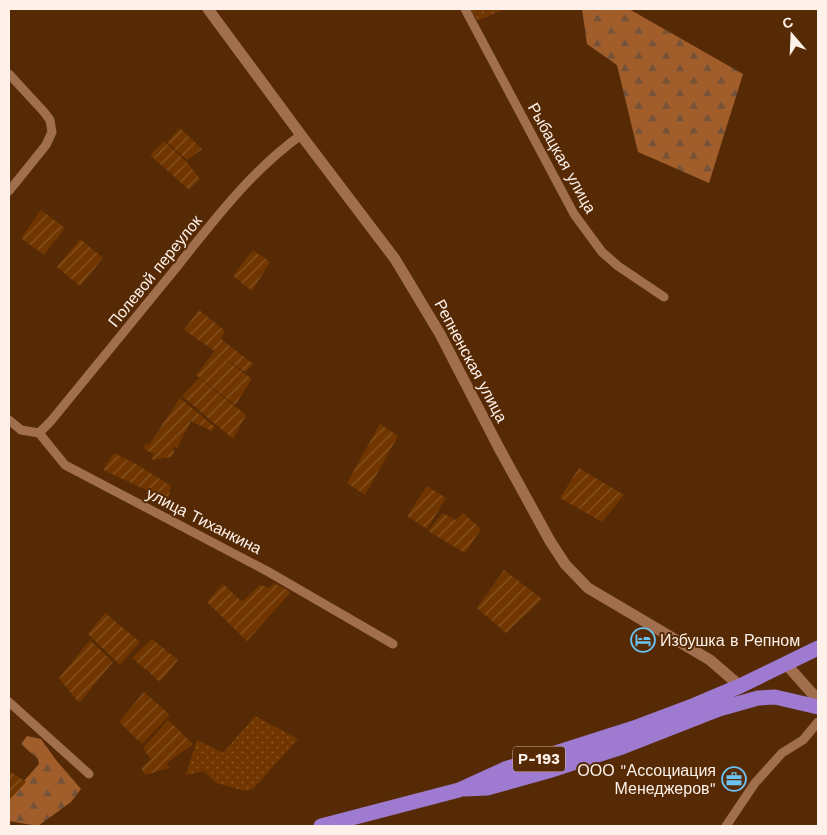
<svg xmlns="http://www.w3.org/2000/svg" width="827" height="835" viewBox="0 0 827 835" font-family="'Work Sans',sans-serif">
  <defs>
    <pattern id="grass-dots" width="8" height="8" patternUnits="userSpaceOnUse" patternTransform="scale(1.25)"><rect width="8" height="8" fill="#713600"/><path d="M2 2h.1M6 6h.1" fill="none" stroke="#865425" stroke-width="1.8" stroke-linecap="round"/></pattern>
    <pattern id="forest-firs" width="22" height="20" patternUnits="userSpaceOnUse" patternTransform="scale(1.25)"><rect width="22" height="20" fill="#a15e2b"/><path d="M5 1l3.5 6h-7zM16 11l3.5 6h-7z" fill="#765338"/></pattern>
    <pattern id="garden-furrows" width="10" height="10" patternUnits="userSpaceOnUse" patternTransform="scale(1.25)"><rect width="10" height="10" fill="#713600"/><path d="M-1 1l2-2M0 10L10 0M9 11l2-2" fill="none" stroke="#865425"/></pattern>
  </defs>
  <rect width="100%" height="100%" fill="#562a05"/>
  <path fill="url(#grass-dots)" d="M471,9H505L477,21Z
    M255,716L298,739L253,789L246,791L216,783L204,771L186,775L197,740L223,753Z"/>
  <path fill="url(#forest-firs)" d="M582,9H629L743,74L709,183L638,152L617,65L587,44Z
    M27,736L41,739L56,760L81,789L71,802L38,826L9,821V798L39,764L38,759L21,744Z"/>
  <path fill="url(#garden-furrows)" d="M180,128L202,149L187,160L167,142Z
    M164,141L186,161L200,179L189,190L150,155Z
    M41,210L65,228L44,255L21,238Z
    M80,239L103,258L80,286L57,267Z
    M253,250L270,262L252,291L233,276Z
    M199,310L225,331L221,339L253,364L245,372L184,330Z
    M215,351L252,379L235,405L196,375Z
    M199,378L246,415L233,439L182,396Z
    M180,398L215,427L212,431L191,421L177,448L173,447L174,452L172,457L151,460L154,454L144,449L145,444L149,445Z
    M380,424L398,436L365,495L347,483Z
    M114,453L136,464L171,486L168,500L103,470Z
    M579,468L624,495L602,522L560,498Z
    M427,486L446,498L427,529L407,516Z
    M443,513L456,520L463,513L481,529L465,553L428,531Z
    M504,570L542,599L506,633L477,608Z
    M274,583L291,592L247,641L207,602L223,584L242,602L260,585L269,588Z
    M105,613L140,642L120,665L88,634Z
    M152,639L178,660L160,682L132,658Z
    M90,640L113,662L79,703L59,678Z
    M144,692L170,715L142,744L119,722Z
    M168,720L193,744L167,763L169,768L145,775L141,768L151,759L143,748Z
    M9,771L26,782L9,800Z"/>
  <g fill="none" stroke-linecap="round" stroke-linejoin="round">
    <path stroke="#a16f4d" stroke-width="9" d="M465,9L574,214L602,252L618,266L664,297
      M9,74L44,112L50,120L52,132L46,145L9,191
      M9,420L21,430L39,433L65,465L267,571L393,644
      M39,433L51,421C93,370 134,319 176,268C213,221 252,170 301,135
      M9,702L89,774
      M726,826L755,783L782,753L803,740L818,722"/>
    <path stroke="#a16f4d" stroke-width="11" d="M208,9L301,135L395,259L440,334L499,448L550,541L565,564L588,588L710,660L740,686
      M786,664L818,700"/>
    <path stroke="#9e7ad0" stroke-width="15" d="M465,789L487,788L548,771L622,747L719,709L758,698L775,697L818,707
      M321,826L459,790L505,769L634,728L695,705L740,686L818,648"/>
  </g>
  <defs>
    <g id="hotel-ring" transform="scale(1.25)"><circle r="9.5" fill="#562a05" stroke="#6cc3f2" stroke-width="1.5"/><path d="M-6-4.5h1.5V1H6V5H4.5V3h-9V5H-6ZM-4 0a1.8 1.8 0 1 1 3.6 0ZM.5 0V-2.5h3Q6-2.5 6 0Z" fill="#6cc3f2"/></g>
    <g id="office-ring" transform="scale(1.25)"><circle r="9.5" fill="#562a05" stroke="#6cc3f2" stroke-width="1.5"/><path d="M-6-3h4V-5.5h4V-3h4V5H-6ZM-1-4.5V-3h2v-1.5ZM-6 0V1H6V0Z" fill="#6cc3f2"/></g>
  </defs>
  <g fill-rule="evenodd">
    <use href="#hotel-ring" x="643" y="640"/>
    <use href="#office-ring" x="734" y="779"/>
  </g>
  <g text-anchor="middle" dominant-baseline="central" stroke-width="4" stroke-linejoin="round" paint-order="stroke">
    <rect fill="#562a05" stroke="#cbb5a5" stroke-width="1" x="513" y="746.5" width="52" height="25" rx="4"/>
    <g font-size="15" font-weight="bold" fill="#fdf1ea">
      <text x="539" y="759">Р-193</text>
    </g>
    <g font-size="16" fill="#fdf1ea" stroke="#562a05">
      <text transform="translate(562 158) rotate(61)">Рыбацкая улица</text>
      <text transform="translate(155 271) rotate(-51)">Полевой переулок</text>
      <text transform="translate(471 361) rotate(62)">Репненская улица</text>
      <text transform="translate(204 521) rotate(27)">улица Тиханкина</text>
    </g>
    <g font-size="16" fill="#fdf1ea" stroke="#562a05" text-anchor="start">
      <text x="660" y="640">Избушка в Репном</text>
      <text x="716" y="770" text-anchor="end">ООО "Ассоциация<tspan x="716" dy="18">Менеджеров"</tspan></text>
    </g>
  </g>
  <rect width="827" height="835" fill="none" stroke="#fdf1ea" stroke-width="20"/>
  <g transform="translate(792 35) rotate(341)" stroke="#562a05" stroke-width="4" paint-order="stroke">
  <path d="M0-4L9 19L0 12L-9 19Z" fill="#fdf1ea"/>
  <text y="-8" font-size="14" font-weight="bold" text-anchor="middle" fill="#fdf1ea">С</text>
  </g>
</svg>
